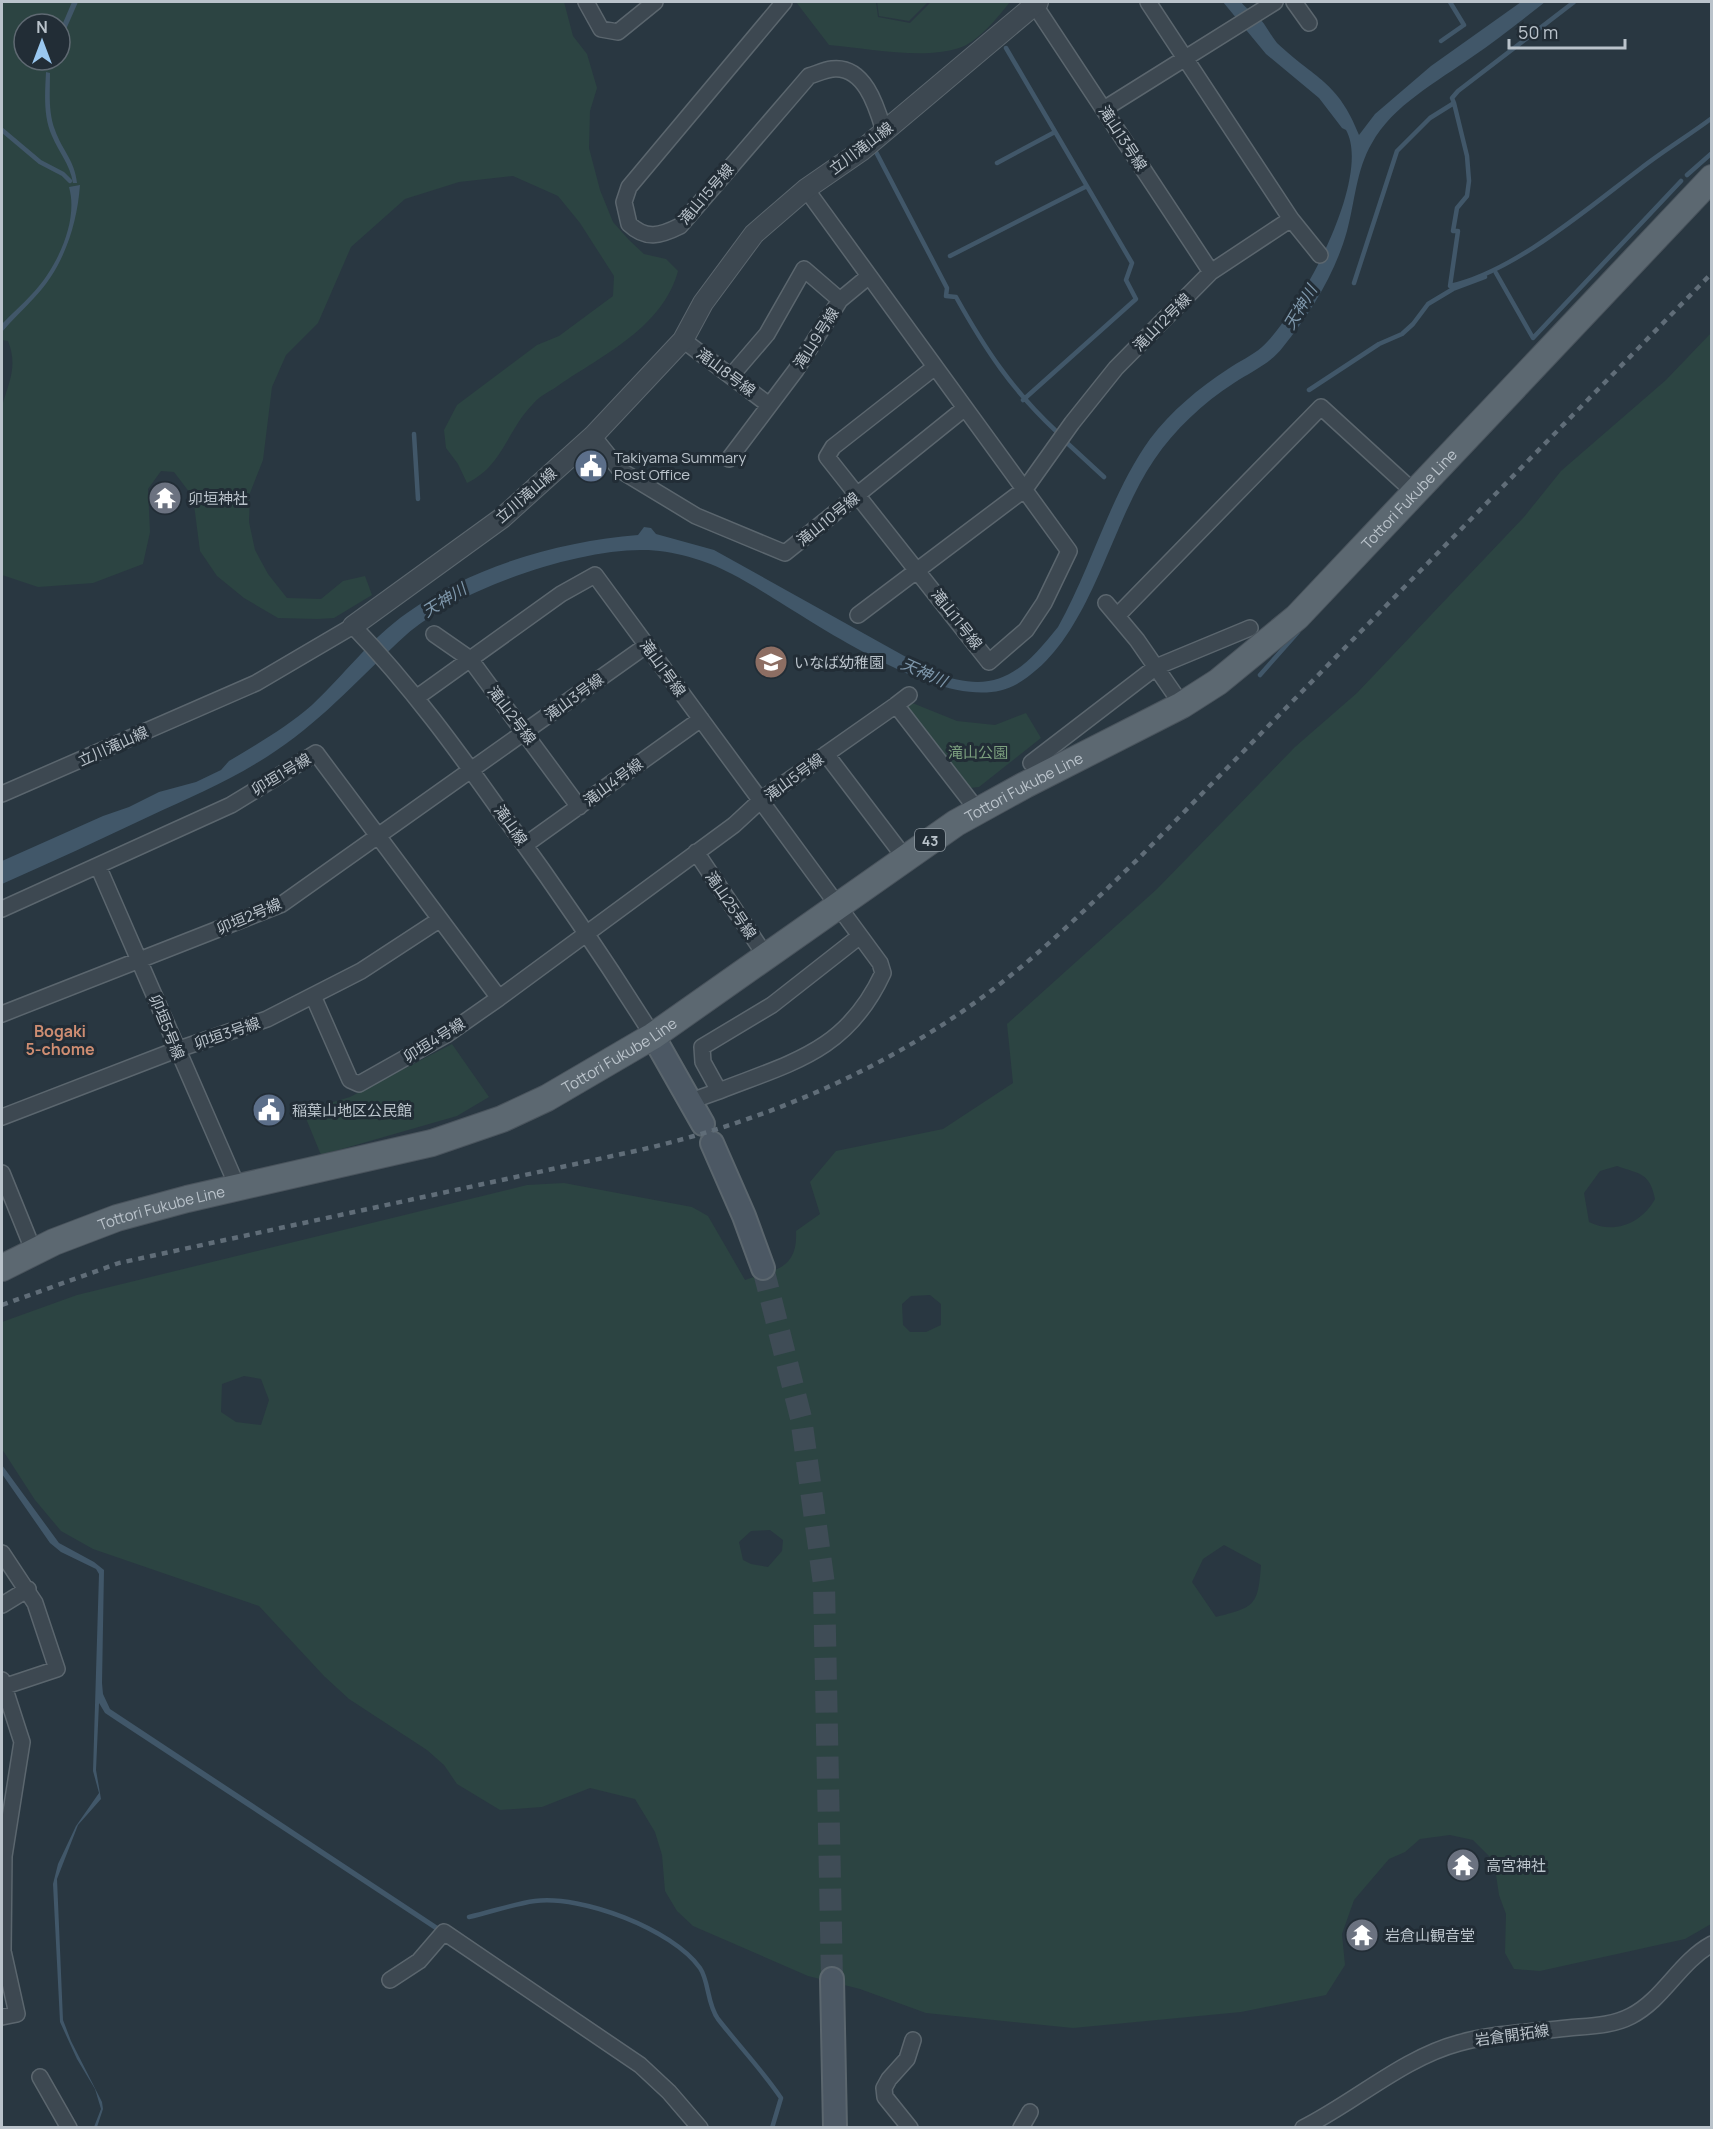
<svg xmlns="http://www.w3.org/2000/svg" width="1713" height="2129" viewBox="0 0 1713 2129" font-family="Manrope,'Noto Sans JP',sans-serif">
  <rect width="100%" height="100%" fill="#293741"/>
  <path fill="#2c4442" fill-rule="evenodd" d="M2,2H564L573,36L587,54L597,88L590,111L589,148L600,190L613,222L629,240L644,254L666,259L678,271C663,327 603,355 559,385C551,391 539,396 533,404C507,430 503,466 467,483L458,464L446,448L444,430L457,405L537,345L559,336L613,296L614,276L580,223L558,196L513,176L459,182L405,199L351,247L318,323L286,355L272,387L263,460L250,493L249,522L255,550L268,574L287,598L321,599L343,581L365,576L372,595L334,618L317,619L278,618L244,598L217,576L200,551L193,497L174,472L161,471L148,489L150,532L143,564L93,583L38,587L2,575V406C9,382 18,366 8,341L2,340ZM24,24H60V60H24Z
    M796,2H876L878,17L910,23L931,2H1010C999,16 977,43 959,48C923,60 867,48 829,45Z
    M877,2H928L909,21L879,16Z
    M1711,333V1924L1685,1939L1540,1971L1514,1969L1505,1953L1506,1914L1499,1895L1494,1861L1473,1840L1450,1835L1420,1839L1405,1852L1389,1859L1354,1900L1342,1934L1345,1965L1326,1995L1241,2012L1073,2028L926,2013L860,1989L808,1976L693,1926L677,1911L665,1891L662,1855L655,1832L635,1799L590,1788L542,1807L500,1810L457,1784L444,1765L427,1750L349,1699L324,1676L259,1606L93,1549L61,1531L35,1500L2,1449V1322L77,1295L527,1185L564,1183L692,1207L708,1216L745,1280C775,1270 798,1269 796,1231L820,1214L810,1182L836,1151L943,1129L1013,1083L1007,1024L1157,889L1295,747L1357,693L1524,517L1561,471L1666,380ZM1617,1166C1640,1174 1650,1173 1655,1199C1642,1223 1614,1235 1589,1222L1584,1193L1600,1171ZM930,1295L941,1304V1325L926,1332H910L903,1325L902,1304L911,1296ZM244,1376L261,1379L269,1400L261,1425L236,1422L221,1412L222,1384ZM770,1530L783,1540L782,1551L768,1567L751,1564L743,1560L739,1542L751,1531ZM1224,1545L1261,1565C1258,1606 1255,1607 1216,1617L1192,1582L1203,1559Z
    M910,702L957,721L995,725L1026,713L1041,738L979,787L970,788L904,705Z
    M452,1044L489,1097L457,1116L321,1155L303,1111L350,1097Z"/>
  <path fill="#415769" d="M72,2H78L60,43V30Z
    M1223,2H1241C1247,10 1255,13 1261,20C1267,27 1271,36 1277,43C1315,79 1338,81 1359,135L1375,114L1431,66L1521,2H1545C1521,21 1497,40 1472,57C1438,81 1392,106 1372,143C1356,170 1355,202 1347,231C1335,274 1311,312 1283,347C1270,364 1252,371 1234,383C1203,403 1175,429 1154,460C1108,527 1091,641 1017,684C947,725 796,607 732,574C706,560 672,550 643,550C576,549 456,590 406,635C363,674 326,717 277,750C238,777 193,796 150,816C101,839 52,862 2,884V861L103,816L129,807L159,792L196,782L221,770L229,761C257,744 287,727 312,705C344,675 371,638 407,613C470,567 561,541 638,535L644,527L651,528L656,534L714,550L933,672C994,696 1020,675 1058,627C1092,566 1110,495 1150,439C1171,411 1199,388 1228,369C1239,361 1252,356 1262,347C1299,313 1373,178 1346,130L1342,128L1319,98L1266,54Z
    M46,72L50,73C50,92 48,112 55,130C62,150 75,161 77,183H73C70,164 59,153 52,136C43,116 45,93 46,72Z
    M80,185C77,226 63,268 34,298C23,310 12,320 2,332V324C11,314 22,305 32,294C56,269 79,222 69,187Z
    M2,1465L59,1543L94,1562L104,1570L102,1683L103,1694L110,1709L441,1928L438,1932L117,1721L105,1713L99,1703L96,1770L101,1799L78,1825L57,1879L63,2020L71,2041L102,2102L103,2109L97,2127H94L101,2109L95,2089L77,2059L60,2022L53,1884L58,1864L76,1826L99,1793L93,1771L99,1574L96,1569L61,1552L50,1543L2,1474Z"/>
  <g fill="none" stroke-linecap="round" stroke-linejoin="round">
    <path stroke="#415769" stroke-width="4.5" d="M1441,41L1464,25L1450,2
      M1006,48L1132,263L1126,280L1136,299L1023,400
      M1454,103L1467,156L1469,181L1467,196L1457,208L1453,231H1458L1450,286C1514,272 1588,208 1640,169C1663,151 1688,136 1712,118
      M2,130L40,162L63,174L70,181
      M876,152L947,288L946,296L956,297C985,349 1012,390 1056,431
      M997,163L1053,133
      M1687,175L1712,153
      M950,256L1085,187
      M1496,273L1533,338L1681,181
      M1354,283L1397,151L1430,118L1454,103L1452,98L1458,91L1574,2
      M1309,390L1379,344L1402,334L1413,324L1428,304L1453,289L1485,277
      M414,434L418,499
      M1066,442L1104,477
      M1260,675L1298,632
      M469,1917C491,1912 513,1904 535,1901C582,1895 672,1929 700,1968C709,1981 707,2004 718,2019C739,2046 762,2070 781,2098L772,2128"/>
    <path stroke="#3f4c56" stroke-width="22" stroke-dasharray="22 11" stroke-linecap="butt" d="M763,1268L801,1418L824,1584L832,1979"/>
    <g stroke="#5b666e" stroke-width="18">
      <path id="minor" d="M586,2L601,29L618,32L655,2
        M784,2L629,187L624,202L629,224C646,240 660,236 680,226L809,76C816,74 824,70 832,69C865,65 877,108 884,131
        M1294,2L1309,23
        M1034,4L1211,272
        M1104,109L1275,2
        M806,189L1069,551L1044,603L1026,630L989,662L827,457L833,447L935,367
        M1291,219L1320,255
        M840,300L869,276
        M683,340L769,405
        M593,436L620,470L696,516L785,553L965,408
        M729,459L796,370L840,300L804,269L767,334L731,376
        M1106,603L1137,640L1182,705
        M858,615L1025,489L1072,423L1116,368L1211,272L1291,219L1148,2
        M1117,616L1321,407L1414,492
        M434,634L470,659L579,807
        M416,698L561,594L595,575L880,963L883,973C847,1051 793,1062 719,1091L703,1062L702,1047L772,1005L860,936
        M896,705L909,695
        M826,754L905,858
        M1031,763L1156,667L1250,628
        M2,794L256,683L353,626C410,685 458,751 505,818C557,889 606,961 653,1036
        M525,845L701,719
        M696,852L767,958
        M98,866L238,1188
        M2,909L231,805L316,753L499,998
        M314,998L350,1080L359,1084L446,1035L499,998L734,825L762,799L896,705L978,811
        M2,1014L282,904L647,645
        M691,1101L719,1091
        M2,1117L176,1050L267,1019L361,971L439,920
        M2,1173L34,1252
        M2,1553L35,1603L57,1669L3,1687
        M2,1605L28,1589
        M2,1680L22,1742L4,1856L3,1951L17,2014L2,2017
        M390,1980L419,1961L444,1932L640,2065L669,2092L700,2128
        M40,2077L69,2128
        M910,2128L885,2097L884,2088L889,2079L907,2059L913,2040
        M1021,2128L1030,2112
        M1303,2128C1355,2102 1403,2058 1459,2043C1494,2033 1533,2032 1568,2028C1589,2026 1612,2026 1631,2016C1664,1999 1679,1962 1712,1944"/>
    </g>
    <g stroke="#5b666e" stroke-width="22">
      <path id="tertiary" d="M353,626L502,518L593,436L683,340L703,303L754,234L806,189L861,151L1038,2"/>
    </g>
    <g stroke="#5b666e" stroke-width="26">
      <path id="secondary" d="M653,1036L703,1124
        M712,1143L744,1216L763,1268
        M832,1979L835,2128"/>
    </g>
    <g stroke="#4a545d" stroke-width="28">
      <g id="primary">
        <path id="s1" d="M2,1268L54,1242L117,1218L187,1199L432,1143L502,1119L547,1098L653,1036L956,823L1025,785L1182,705L1218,682L1297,617L1712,178"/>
      </g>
    </g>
    <use href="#minor" stroke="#3d4851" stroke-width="15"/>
    <use href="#tertiary" stroke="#3d4851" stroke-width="20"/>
    <use href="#secondary" stroke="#4c5864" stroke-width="22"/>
    <use href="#primary" stroke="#5c6871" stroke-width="26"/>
    <path stroke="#606d78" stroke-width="4.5" stroke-dasharray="6 6" stroke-linecap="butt" d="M2,1305L119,1263L640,1150C764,1121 881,1072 984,996C1040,955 1090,905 1140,857L1712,273"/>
  </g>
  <defs>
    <g id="civic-disc" transform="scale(1.725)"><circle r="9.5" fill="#5c6f8a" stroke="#222d36"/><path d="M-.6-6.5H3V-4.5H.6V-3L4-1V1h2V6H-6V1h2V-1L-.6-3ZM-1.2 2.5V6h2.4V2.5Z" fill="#fff"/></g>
    <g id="temple-disc" transform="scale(1.725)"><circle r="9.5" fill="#6b7280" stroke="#222d36"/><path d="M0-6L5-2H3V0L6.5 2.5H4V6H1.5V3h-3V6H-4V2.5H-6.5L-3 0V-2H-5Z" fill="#fff"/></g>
    <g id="school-disc" transform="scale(1.725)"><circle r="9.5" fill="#8d6e63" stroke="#222d36"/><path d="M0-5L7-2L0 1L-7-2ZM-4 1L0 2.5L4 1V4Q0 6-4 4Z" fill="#fff"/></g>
  </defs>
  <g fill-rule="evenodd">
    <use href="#civic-disc" x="591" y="466"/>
    <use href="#temple-disc" x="165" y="498"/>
    <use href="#school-disc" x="771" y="662"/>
    <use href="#civic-disc" x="269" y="1110"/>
    <use href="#temple-disc" x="1463" y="1865"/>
    <use href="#temple-disc" x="1362" y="1935"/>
  </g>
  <g text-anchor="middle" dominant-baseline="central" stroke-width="6" stroke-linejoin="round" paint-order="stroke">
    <rect fill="#222d36" stroke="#8c969e" stroke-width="1.5" x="915" y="829" width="30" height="22" rx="4.5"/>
    <g font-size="14" font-weight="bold" fill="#bac3cb">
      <text x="930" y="840">43</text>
    </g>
    <g font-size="15" fill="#bac3cb" stroke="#222d36">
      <text transform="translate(1123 138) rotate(57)">滝山13号線</text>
      <text transform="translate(861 148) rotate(-37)">立川滝山線</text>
      <text transform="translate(706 194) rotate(-49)">滝山15号線</text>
      <text transform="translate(1162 322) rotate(-45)">滝山12号線</text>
      <text transform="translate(816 338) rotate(-57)">滝山9号線</text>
      <text transform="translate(726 372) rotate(37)">滝山8号線</text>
      <text transform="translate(526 495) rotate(-41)">立川滝山線</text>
      <text stroke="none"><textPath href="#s1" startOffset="1629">Tottori Fukube Line</textPath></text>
      <text transform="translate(828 519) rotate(-39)">滝山10号線</text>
      <text transform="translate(957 619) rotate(52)">滝山11号線</text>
      <text transform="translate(663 668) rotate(54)">滝山1号線</text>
      <text transform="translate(574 697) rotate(-36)">滝山3号線</text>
      <text transform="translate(512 715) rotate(53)">滝山2号線</text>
      <text transform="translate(113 746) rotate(-24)">立川滝山線</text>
      <text transform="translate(281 774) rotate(-31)">卯垣1号線</text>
      <text transform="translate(794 777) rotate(-36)">滝山5号線</text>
      <text transform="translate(613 782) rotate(-36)">滝山4号線</text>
      <text stroke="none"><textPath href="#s1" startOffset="1143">Tottori Fukube Line</textPath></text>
      <text transform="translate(511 825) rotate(55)">滝山線</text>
      <text transform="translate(731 905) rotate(56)">滝山25号線</text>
      <text transform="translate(249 916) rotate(-23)">卯垣2号線</text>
      <text transform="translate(167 1027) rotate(68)">卯垣5号線</text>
      <text transform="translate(227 1033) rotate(-19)">卯垣3号線</text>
      <text transform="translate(434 1040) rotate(-32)">卯垣4号線</text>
      <text stroke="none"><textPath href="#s1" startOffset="657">Tottori Fukube Line</textPath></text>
      <text stroke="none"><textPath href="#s1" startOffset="171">Tottori Fukube Line</textPath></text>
      <text transform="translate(1512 2035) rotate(-8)">岩倉開拓線</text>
    </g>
    <g font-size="15" fill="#bac3cb" stroke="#222d36" text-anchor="start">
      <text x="614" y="457">Takiyama Summary<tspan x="614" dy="17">Post Office</tspan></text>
      <text x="188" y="498">卯垣神社</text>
      <text x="794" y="662">いなば幼稚園</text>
      <text x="292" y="1110">稲葉山地区公民館</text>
      <text x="1486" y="1865">高宮神社</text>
      <text x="1385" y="1935">岩倉山観音堂</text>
    </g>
    <g font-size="15" fill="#7b9f7e" stroke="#222d36">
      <text x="978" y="752">滝山公園</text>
    </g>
    <g font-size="16" font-style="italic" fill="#7e97ab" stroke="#222d36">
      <text transform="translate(1300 307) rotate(-59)">天神川</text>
      <text transform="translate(444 600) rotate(-32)">天神川</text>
      <text transform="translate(924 672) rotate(24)">天神川</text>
    </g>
    <g font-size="16" font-weight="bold" fill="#ce8d72" stroke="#222d36">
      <text x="60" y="1031">Bogaki<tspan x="60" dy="18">5-chome</tspan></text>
    </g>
  </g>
  <rect width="1713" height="2129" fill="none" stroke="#bac3cb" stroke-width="6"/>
  <g transform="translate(42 42)"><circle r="28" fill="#222d36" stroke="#5f6972" stroke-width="1.5"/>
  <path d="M0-4.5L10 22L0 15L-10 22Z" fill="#9ac8f0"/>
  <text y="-9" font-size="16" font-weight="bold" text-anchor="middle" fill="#bac3cb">N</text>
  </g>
  <path d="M1509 39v9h116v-9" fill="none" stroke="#bac3cb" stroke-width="3"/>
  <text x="1518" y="39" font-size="18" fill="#bac3cb" stroke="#222d36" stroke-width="4.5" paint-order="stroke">50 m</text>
</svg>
